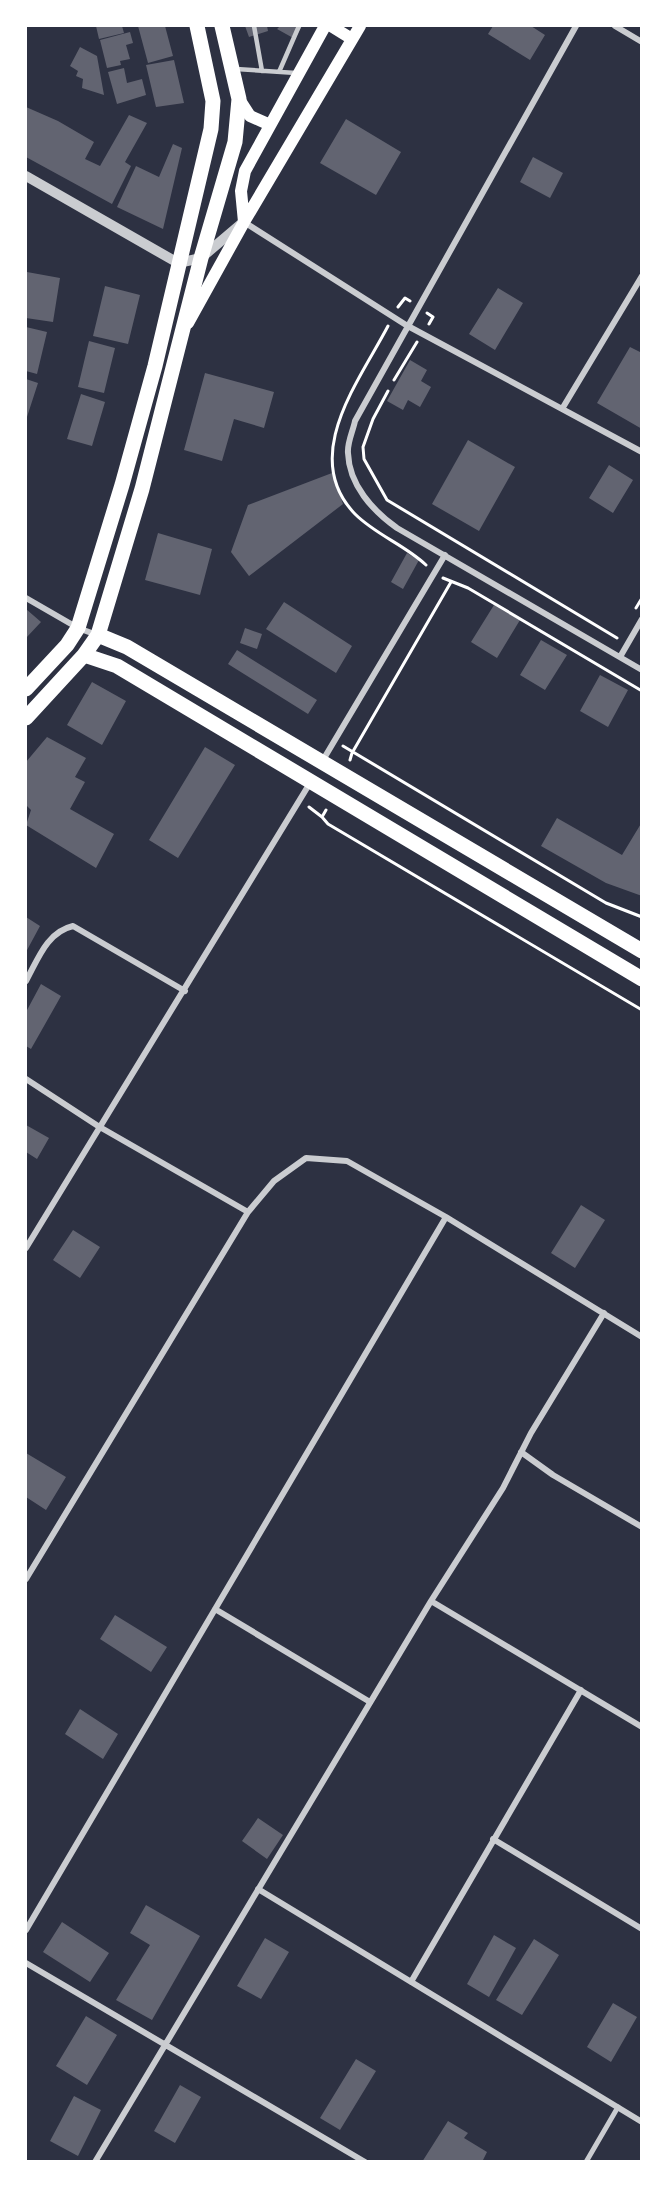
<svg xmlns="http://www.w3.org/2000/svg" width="667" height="2187" viewBox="0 0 667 2187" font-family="Jost,sans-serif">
  <rect width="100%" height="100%" fill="#2d3142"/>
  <path fill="#626471" d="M96,26H122L124,33L99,39Z
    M138,26H165L173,56L148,63Z
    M245,26H267L268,31L249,37Z
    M280,26H302L295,39L277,29Z
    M493,26H531L545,35L530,60L488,34Z
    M130,32L133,43L126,45L130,59L120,61L121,65L107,68L100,40Z
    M80,47L97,56L104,95L82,88L83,79L76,76L78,71L70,66Z
    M174,60L184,103L156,107L146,65Z
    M124,68L127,83L142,79L146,95L117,104L108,72Z
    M26,107L58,121L94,142L85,159L100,166L129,115L147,123L125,162L131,166L112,204L26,157Z
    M346,119L401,152L376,195L320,163Z
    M173,144L182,148L163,229L117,207L136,166L159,177Z
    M533,157L563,173L550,198L520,182Z
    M27,272L60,278L53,322L26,318Z
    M105,286L140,295L128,344L93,336Z
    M498,288L523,303L495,350L469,334Z
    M26,327L47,332L37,374L26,371Z
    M89,341L115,348L104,393L78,387Z
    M630,347L642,353V429L597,403Z
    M410,360L427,370L421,381L431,387L420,407L408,400L403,410L387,401Z
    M205,373L274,392L264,428L234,419L222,461L184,450Z
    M26,379L38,383L26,420Z
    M81,394L105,402L92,446L67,439Z
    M468,440L515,467L479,531L432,504Z
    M609,465L633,480L613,513L589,498Z
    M332,473L343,504L249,576L231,552L248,505Z
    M158,533L212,549L200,595L145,580Z
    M407,553L419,560L403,589L391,582Z
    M284,602L352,646L336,673L266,629Z
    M494,605L520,620L497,658L471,642Z
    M26,609L41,622L26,638Z
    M245,628L262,634L257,649L240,643Z
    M541,640L567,655L545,690L520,675Z
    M237,650L317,700L308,714L228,664Z
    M600,675L628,690L608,727L580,711Z
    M92,682L126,701L102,745L67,725Z
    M47,737L86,758L75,777L85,782L70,809L114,834L96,868L26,825L31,810L26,805V762Z
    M205,747L235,765L178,858L149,840Z
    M557,818L622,855L642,822V896L606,883L541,846Z
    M26,917L40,926L26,952Z
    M41,984L61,996L31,1049L26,1046V1012Z
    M26,1125L49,1138L37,1159L26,1152Z
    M581,1205L605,1220L575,1268L551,1253Z
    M73,1230L100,1247L80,1278L53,1260Z
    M26,1453L66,1477L46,1510L26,1497Z
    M115,1615L167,1647L151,1672L100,1639Z
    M80,1709L118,1734L103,1759L65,1734Z
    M258,1818L283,1835L267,1859L242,1841Z
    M146,1905L200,1936L152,2020L116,2000L150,1945L130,1933Z
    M62,1922L109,1953L90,1982L43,1952Z
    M494,1935L516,1948L489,1997L467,1984Z
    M265,1938L289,1952L261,1999L237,1986Z
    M534,1939L559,1955L522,2015L496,2000Z
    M613,2003L637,2017L611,2062L587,2047Z
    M86,2016L117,2035L87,2085L56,2066Z
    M356,2059L376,2071L340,2130L320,2118Z
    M180,2085L201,2097L175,2143L154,2131Z
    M74,2096L101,2110L78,2156L50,2141Z
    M448,2121L468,2133L464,2138L487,2152L482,2162H422Z"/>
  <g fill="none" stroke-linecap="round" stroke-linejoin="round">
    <path stroke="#fff" stroke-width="3" d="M398,307L405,298L410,301
      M427,313L433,317L429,324
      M388,326C360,380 299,456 355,514C376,535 405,545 426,565
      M394,380L417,342
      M388,391L373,419L363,447L364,459L387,500L617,638
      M443,578L468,588L642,691
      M636,608L642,598
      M343,746L606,903L642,917
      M350,760L352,753L451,582
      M309,807L322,817L326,810
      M322,817L328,824L642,1010"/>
    <path stroke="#caccd0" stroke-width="4.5" d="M254,26L262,71
      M236,69L296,73
      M279,72L299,26"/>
    <path stroke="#caccd0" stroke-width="5" d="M586,2162L618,2107"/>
    <path stroke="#caccd0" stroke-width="6" d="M576,26L355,421C353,431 347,443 348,453C349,485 373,511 397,528L642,670
      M615,26L642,42
      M244,222L406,325L642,452
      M562,409L642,276
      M26,598L78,628L97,635
      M620,657L642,619
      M323,760L445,555
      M26,981C38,959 47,932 73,926L185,991
      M26,1079L98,1126L248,1212
      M26,1248L310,783
      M521,1452L553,1475L642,1527
      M26,1579L248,1212L274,1181L306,1158L347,1161L446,1217L642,1337
      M431,1601L642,1727
      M215,1609L370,1702
      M493,1839L642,1929
      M258,1889L642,2122
      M26,1930L446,1217
      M26,1963L365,2162
      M411,1982L581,1690
      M95,2162L431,1601L503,1488L531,1433L604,1313"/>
    <path stroke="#caccd0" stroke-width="10" d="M26,176L178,263L201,258L241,224"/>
    <path stroke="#fff" stroke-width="12" d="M331,26L352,39
      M239,99L250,116L268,124
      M244,222L241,191L245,171L325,26
      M188,323L244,222L360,26"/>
    <path stroke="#fff" stroke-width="15" d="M98,635L127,647L642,951
      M84,655L117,666L642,979
      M26,689L67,645L78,628L122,485L155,366L211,129L213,101L197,26
      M26,718L84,655L98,635L142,489L201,258L235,142L239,99L222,26"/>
  </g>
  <rect width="667" height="2187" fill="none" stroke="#ffffff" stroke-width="54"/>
</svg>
